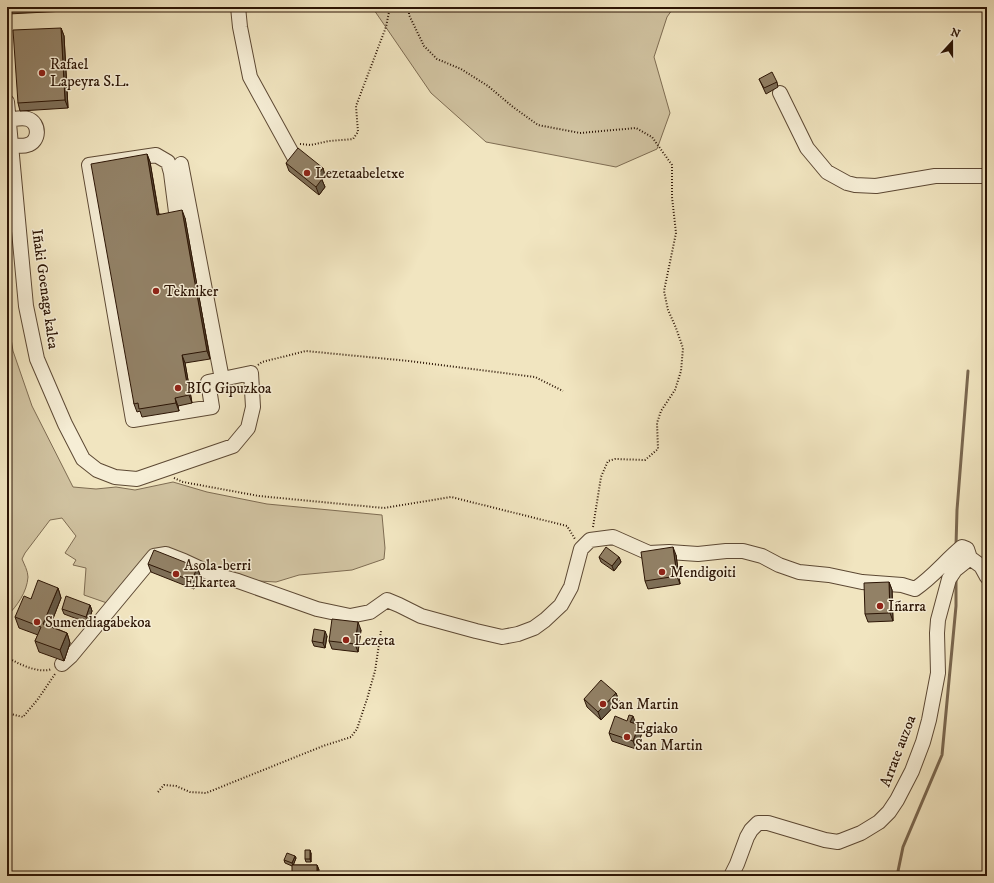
<svg xmlns="http://www.w3.org/2000/svg" width="994" height="883" viewBox="0 0 994 883" font-family="'IM FELL DW Pica',serif">
  <rect width="100%" height="100%" fill="#f1e5c0"/>
  <filter id="stains"><feTurbulence type="fractalNoise" baseFrequency=".005" numOctaves="4"/><feColorMatrix values="0 0 0 0 .2 0 0 0 0 .09 0 0 0 0 .02 0 0 0 .5 -.17"/></filter>
  <radialGradient id="worn" r=".72"><stop offset=".6" stop-color="#630" stop-opacity="0"/><stop offset="1" stop-color="#630" stop-opacity=".3"/></radialGradient>
  <path fill="#d0c2a0" stroke="#7e6c52" d="M372,7H674L667,17L654,57L670,113L657,149L616,167L486,142L431,93Z
    M7,313L13,351L32,406L73,487L96,489L116,487L135,490L173,482L207,492L267,504L382,515L385,548L384,559L352,570L299,575L276,582L259,581L236,576L168,549L107,603L84,595L86,568L73,565L76,560L65,553L76,536L62,518L50,520L25,553L22,559C24,564 28,571 28,577C27,592 17,606 7,616Z"/>
  <g fill="none" stroke-linecap="round" stroke-linejoin="round">
    <path stroke="#7a674f" stroke-width="3" d="M956,546L957,510L968,371
      M897,876L903,847L942,755L956,606V579"/>
    <g stroke="#5d4934" stroke-width="16">
      <path id="minor" d="M238,7L240,27L250,77L294,157
        M780,93L807,148L827,172L847,183L855,185L876,186L935,176H987
        M7,102L26,306L37,359L65,424L83,459L97,470L115,477L137,479L233,446L248,428L253,407L251,373L208,382L212,407L133,420L89,165L156,155L168,162L171,173L176,212
        M8,120C15,119 22,117 28,119C40,123 40,142 27,145C22,147 16,145 11,145
        M181,164L222,379
        M970,558L981,566L987,577
        M62,664L71,656L154,556L166,554L184,561L212,574L238,581L317,609L350,616L370,612L387,600L399,605L421,616L476,631L502,637L518,634L534,628L545,620L561,605L571,587L581,549L590,540L613,537L649,553L669,552L698,554L726,551H743L762,556L779,565L799,572L829,575L862,582L902,585L915,589C933,577 945,561 962,547L967,549L970,558
        M731,876L737,864L747,837L751,830L758,823H768L825,840L838,842L861,833L879,822L889,812L897,800L912,771L923,742L929,720L938,673L937,633L938,620L949,579L955,570L970,558"/>
    </g>
    <path stroke="#2c1505" stroke-width="2" stroke-dasharray="1 2" stroke-linecap="butt" d="M409,7V15L424,46L437,59L461,69L488,86L513,107L538,125L580,133L636,128L652,137L672,165V197L676,233L664,291L668,310L676,328L683,348L681,371L675,390L661,411L657,423L658,449L645,460L615,459L608,461L601,477L593,527
      M300,144L311,145L329,141L353,139L358,132L356,106L386,27L390,7
      M258,365L262,362L306,351L409,361L535,377L563,391
      M174,478L183,482L259,496L384,508L451,497L567,526L575,539
      M7,657C18,664 39,674 52,669
      M7,713L23,717L38,699L55,674
      M158,792L164,785L176,786L190,792L206,793L323,746L351,737L357,729L367,699L375,671L381,631"/>
    <use href="#minor" stroke="#f6eed6" stroke-width="14"/>
  </g>
  <path fill="#7e6f58" stroke="#2c1505" d="M7,7H104V9L8,14L7,11Z
    M61,28L64,36L68,108L20,111L18,103Z
    M759,79L777,82L778,87L766,94Z
    M147,154L150,162L159,214L185,218L210,359L185,363L192,403L178,406L179,411L142,417L140,411L137,412L134,404Z
    M286,163L323,168L325,176L322,180L325,187L319,195L289,171Z
    M676,555L680,584L648,589L645,581Z
    M599,557H619L621,562L614,571L601,562Z
    M148,564L197,567L200,575L194,589L151,572Z
    M889,582L892,590L893,621L868,622L865,614Z
    M58,588L61,598L50,626L67,633L70,643L64,661L39,652L35,641L38,635L19,628L15,617L31,599Z
    M90,605L92,611L88,623L64,614L62,609Z
    M361,630L358,652L332,649L329,641Z
    M327,636L325,648L314,646L312,641Z
    M616,693L619,701L601,720L587,707L584,699Z
    M636,724L642,733L636,749L612,741L609,733Z
    M311,853V862H306L305,859Z
    M295,856L296,858L293,865H317L319,870L292,866L285,863L284,860Z"/>
  <path fill="#665a47" stroke="#2c1505" d="M61,28L64,36L68,108L65,100Z
    M147,154L150,162L160,223L157,215Z
    M323,168L325,176L322,180L325,187L319,195L316,187L317,175Z
    M182,210L185,218L210,359L207,351Z
    M182,355L185,363L192,403L189,395Z
    M175,398L178,406L179,411L176,403Z
    M673,547L676,555L680,584L677,576Z
    M619,557L621,562L614,571L612,566Z
    M197,567L200,575L194,589L192,581Z
    M889,582L892,590L893,621L890,613Z
    M58,588L61,598L47,634L43,624Z
    M90,605L92,611L88,623L86,617Z
    M358,622L361,630L358,652L355,644Z
    M325,631L327,636L325,648L323,643Z
    M67,633L70,643L64,661L60,650Z
    M616,693L619,701L601,720L598,712Z
    M633,716L636,724L630,722Z
    M639,725L642,733L636,749L633,741Z
    M310,850L311,853V862L310,859Z
    M295,856L296,858L293,866L292,863Z
    M317,865L319,870V876H317Z"/>
  <path fill="#928166" stroke="#2c1505" d="M61,28L65,100L18,103L13,30Z
    M772,72L777,82L764,88L759,79Z
    M298,148L323,168L317,175L322,179L316,187L286,163Z
    M147,154L157,215L182,210L207,351L182,355L189,395L175,398L176,403L139,409L138,403L134,404L91,164Z
    M606,547L619,557L612,566L599,557Z
    M673,547L677,576L645,581L641,552Z
    M154,550L197,567L192,581L148,564Z
    M38,580L58,588L43,624L67,633L60,650L35,641L41,627L15,617L24,596L31,599Z
    M889,582L890,613L865,614L864,583Z
    M66,596L90,605L86,617L62,609Z
    M332,619L358,622L355,644L329,641Z
    M314,629L325,631L323,643L312,641Z
    M601,680L616,693L598,712L584,699Z
    M629,715L633,716L630,722L639,725L633,741L609,733L615,716L627,721Z
    M305,850H310V859H305Z
    M287,853L295,856L292,863L284,860Z
    M292,865H317V876H292Z
    M320,875L329,876H320Z"/>
  <g fill="#8f2418" stroke="#f6eed6" stroke-width="1.5">
    <circle cx="42" cy="73" r="4"/>
    <circle cx="307" cy="173" r="4"/>
    <circle cx="156" cy="291" r="4"/>
    <circle cx="178" cy="388" r="4"/>
    <circle cx="662" cy="572" r="4"/>
    <circle cx="176" cy="574" r="4"/>
    <circle cx="880" cy="606" r="4"/>
    <circle cx="37" cy="622" r="4"/>
    <circle cx="346" cy="640" r="4"/>
    <circle cx="603" cy="704" r="4"/>
    <circle cx="627" cy="737" r="4"/>
  </g>
  <g text-anchor="middle" dominant-baseline="central" stroke-width="3" stroke-linejoin="round" paint-order="stroke">
    <g font-size="15" fill="#2c1505" stroke="#f6eed6" text-anchor="start">
      <text x="50" y="64">Rafael<tspan x="50" dy="17">Lapeyra S.L.</tspan></text>
      <text x="315" y="173">Lezetaabeletxe</text>
      <text x="164" y="291">Tekniker</text>
      <text x="186" y="388">BIC Gipuzkoa</text>
      <text x="184" y="565">Asola-berri<tspan x="184" dy="17">Elkartea</tspan></text>
      <text x="670" y="572">Mendigoiti</text>
      <text x="888" y="606">Iñarra</text>
      <text x="45" y="622">Sumendiagabekoa</text>
      <text x="354" y="640">Lezeta</text>
      <text x="611" y="704">San Martin</text>
      <text x="635" y="728">Egiako<tspan x="635" dy="17">San Martin</tspan></text>
    </g>
    <g font-size="15" fill="#2c1505" stroke="#f6eed6">
      <text transform="translate(45 289) rotate(82)">Iñaki Goenaga kalea</text>
      <text transform="translate(898 751) rotate(-69)">Arrate auzoa</text>
    </g>
  </g>
  <rect width="994" height="883" fill="none" stroke="#f1e5c0" stroke-width="24"/>
  <rect x="8" y="8" width="978" height="867" fill="none" stroke="#2c1505" stroke-width="2"/>
  <rect x="12" y="12" width="970" height="859" fill="none" stroke="#2c1505"/>
  <g transform="translate(952 42) rotate(21)" stroke="#f6eed6" stroke-width="3" paint-order="stroke">
  <path d="M0-3L7 15L0 10L-7 15Z" fill="#2c1505"/>
  <text y="-6" font-size="11" font-weight="bold" text-anchor="middle" fill="#2c1505">N</text>
  </g>
  <rect width="100%" height="100%" filter="url(#stains)"/>
  <rect width="100%" height="100%" fill="url(#worn)"/>
</svg>
